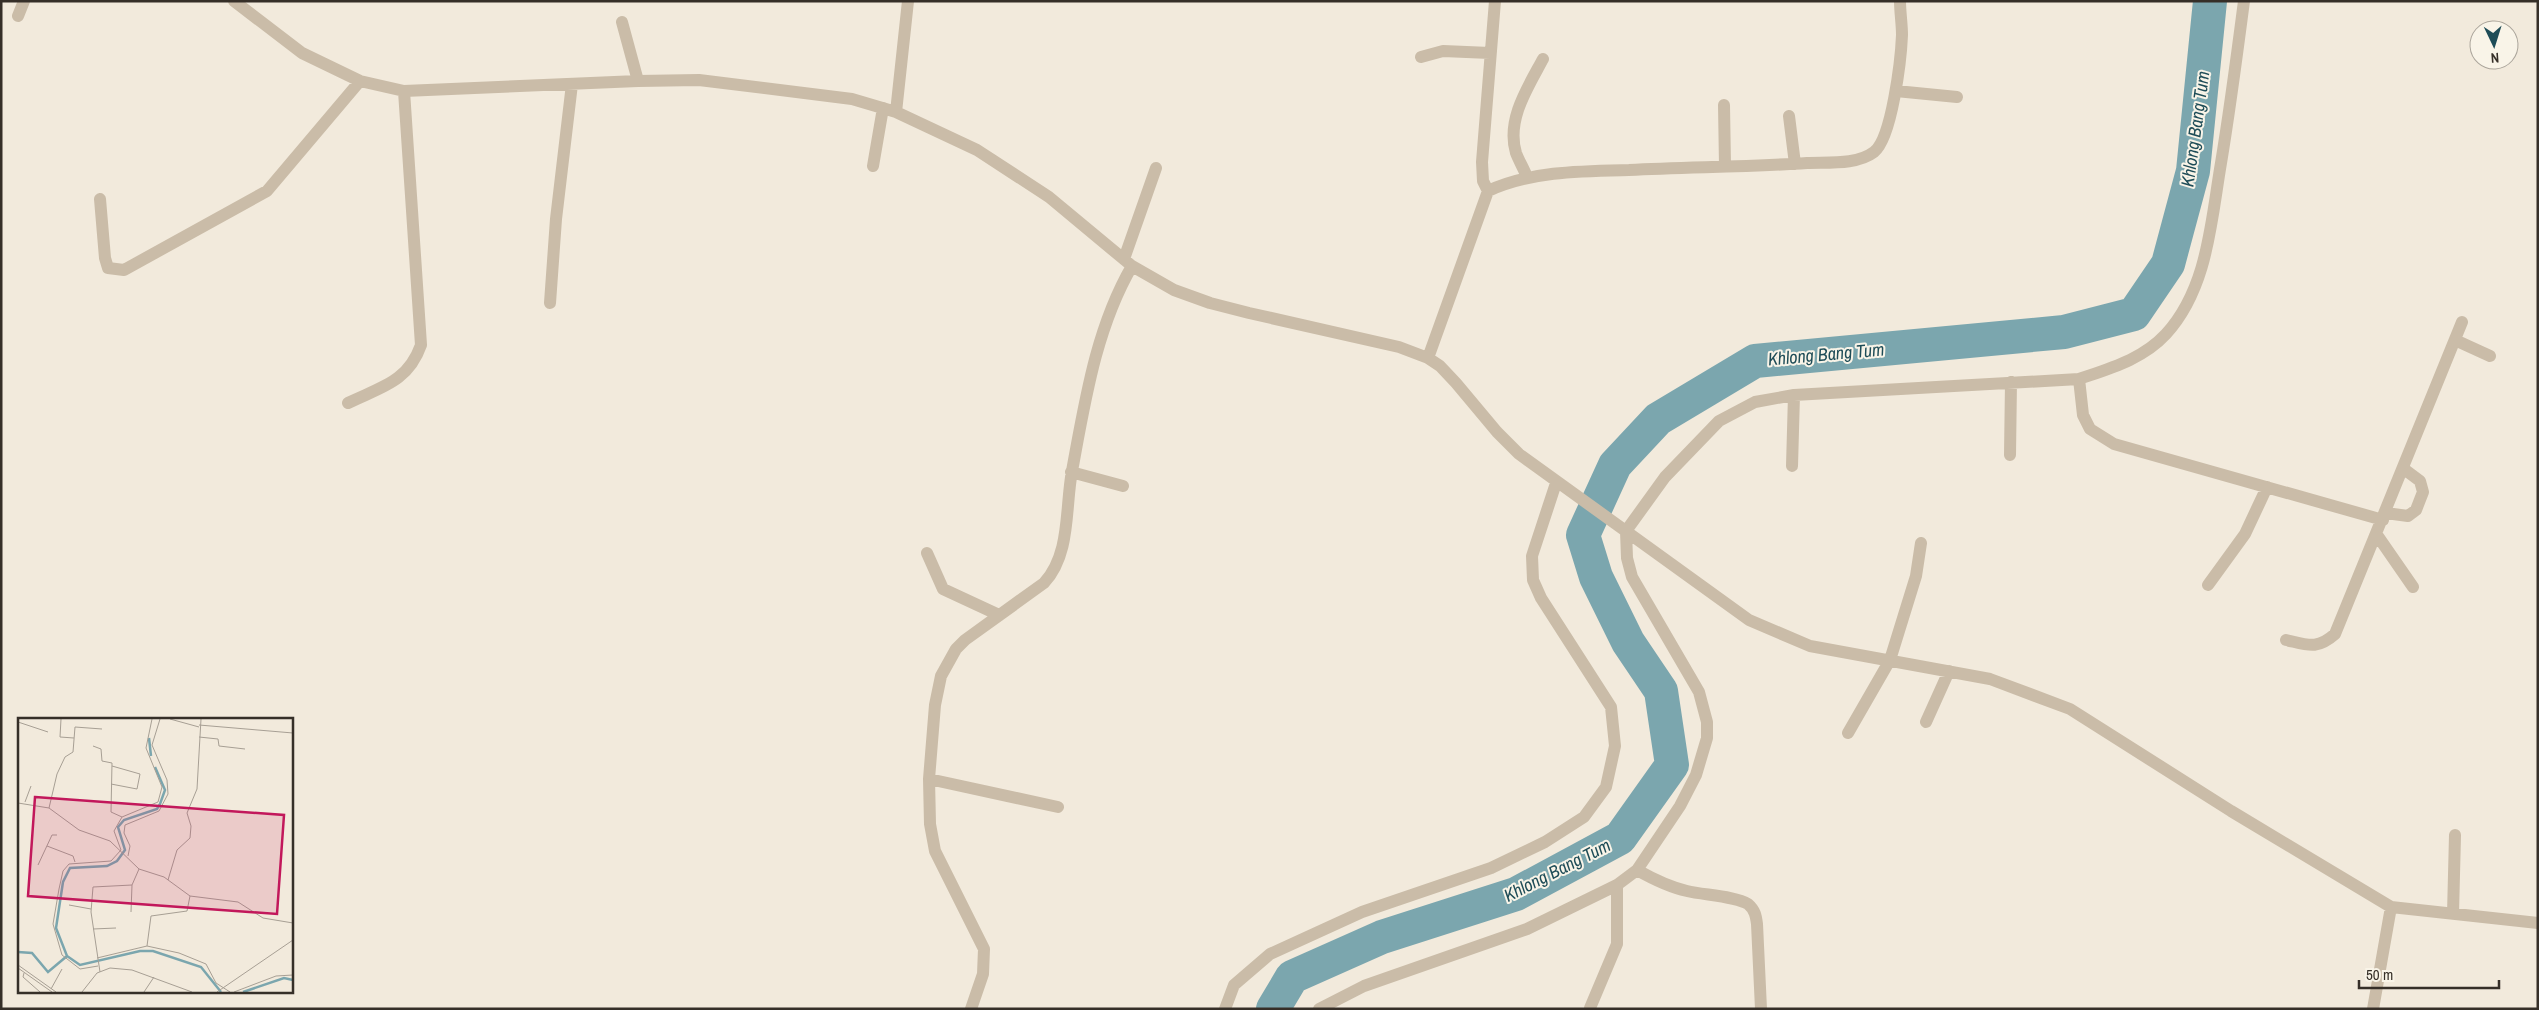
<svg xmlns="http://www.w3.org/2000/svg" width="2539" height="1010" viewBox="0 0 2539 1010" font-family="'Archivo Narrow',sans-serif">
  <rect width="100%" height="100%" fill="#f2eadc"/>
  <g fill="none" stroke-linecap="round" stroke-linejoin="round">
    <path stroke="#7ba6ae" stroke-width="34" d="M1273,1009L1292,977L1382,937L1516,894L1620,838L1672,765L1661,691L1628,642L1596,577L1583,535L1615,465L1658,419L1755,361L2064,332L2134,314L2168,264L2193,171L2210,1"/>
    <path stroke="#cabca8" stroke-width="12" d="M234,1L302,53L360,81L404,91L638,81L699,80L852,99L896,112L977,150L1049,197L1132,266L1174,290L1210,303L1249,313L1399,347L1428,358L1440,366L1456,383L1497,432L1519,454L1749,620L1810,646L1990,679L2070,709L2231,811L2391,907L2538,923
      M18,16L24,1
      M622,22L638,81
      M1421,57L1443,51L1490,53
      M1896,91L1957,97
      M1724,105L1725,166
      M896,112L908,1
      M1789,116L1795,164
      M873,166L883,108
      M1527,177C1524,169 1519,161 1516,153C1506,120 1528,87 1543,59
      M1488,191L1483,181L1482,162L1495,1
      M100,199L105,258L108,268L124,270L267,191L360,81
      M1124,259L1156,168
      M550,303L556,219L572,84
      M2455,340L2490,356
      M1428,358L1488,191C1531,171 1582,171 1629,170C1689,167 1748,167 1807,163C1828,162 1857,165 1874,152C1892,138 1901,59 1902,35C1902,24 1900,12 1900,1
      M2079,379L2083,415L2090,429L2114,444L2383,520
      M348,403C381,387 408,382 421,345L404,91
      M2010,455L2011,382
      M1792,466L1794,395
      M1071,472L1123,486
      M2386,513L2408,516L2416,510L2423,492L2420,481L2404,469
      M2377,535L2413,587
      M927,553L943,589L999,615
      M2208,585L2245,534L2267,487
      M2286,640C2308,645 2317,650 2335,634L2462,322
      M1926,722L1949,671
      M1848,733L1890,660L1916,576L1921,543
      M929,779L1058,807
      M1637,870C1653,879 1669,887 1687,891C1703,895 1735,896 1748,904C1755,910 1756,916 1757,924L1761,1009
      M2453,914L2455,835
      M1590,1008L1617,944V885
      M971,1009L983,974L984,949L935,851L930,824L929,779L935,705L941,676L956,649L965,640L1044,583C1071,554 1065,508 1072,471C1085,401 1096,328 1132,266
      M1225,1009L1234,985L1270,954L1362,912L1491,868L1545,842L1584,817L1606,787L1615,746L1611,707L1541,598L1533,580L1532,556L1556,483
      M1319,1009L1364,986L1527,929L1617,885L1637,870L1680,806L1696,775L1707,738V722L1699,692L1632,577L1627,558L1626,531L1665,477L1719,421L1755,402L1794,395L2079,379C2111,368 2143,359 2166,334C2208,288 2211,221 2221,163C2230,109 2237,55 2244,1
      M2373,1009L2391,907"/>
  </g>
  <g text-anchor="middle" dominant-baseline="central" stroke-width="4" stroke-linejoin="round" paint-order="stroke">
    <g font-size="18" font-style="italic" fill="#1e4c57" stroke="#f9f4e8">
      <text transform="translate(2195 129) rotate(-82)">Khlong Bang Tum</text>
      <text transform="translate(1826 354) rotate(-5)">Khlong Bang Tum</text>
      <text transform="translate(1557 870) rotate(-27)">Khlong Bang Tum</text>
    </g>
  </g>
  <g transform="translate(18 718)">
    <rect width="275" height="275" fill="#f2eadc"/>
    <path fill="none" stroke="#7ba6ae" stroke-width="2.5" d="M131,20L133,38M137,49L147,72L142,86L139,91L106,102L100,109L107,132L99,143L89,148L52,150L45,164L38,210L49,238L62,247L122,233H135L183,249L203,274M0,234L14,235L30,254L49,238M225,274L266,260L275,262"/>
    <path fill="none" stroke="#a79f94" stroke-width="1" d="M43,1L42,19L56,20M152,1L181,9M0,4L30,14M181,7L275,15M181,19L200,21L201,28L227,31M75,28L83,31L84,43L94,45L93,94L104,99M93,66L119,71L122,56L94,48M7,84L13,68M0,85L31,90L61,112L92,123L121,151L146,159L172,178L220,184L245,200L275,205M31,90L39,56L47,39L55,34L57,9L84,11M29,128L55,138L57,144M110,138L112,128L106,115L107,107L141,93L150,76L149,62L134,27L142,1M20,147L34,117H39M150,162L159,132L172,120L173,108L169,95L179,71L183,1M51,187L73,191M113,194L114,167L121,151M75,211L98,210M129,228L133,198L169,193L172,178M79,240L129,228L161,235L188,246L198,265L212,274M0,247L38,274M80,248L62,251L44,237L35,206L41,171L45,153L51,146L93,143L103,132L96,113L104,99L140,84L144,69L128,30L134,1M0,250L34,274M82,254L73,194L75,169L114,167M6,255L5,259L22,274M33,271L44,251M64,274L79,255L92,250L114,252L174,274M126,274L136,259M199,274L275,222M216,274L258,258L275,257"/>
    <path fill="#c2185b" fill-opacity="0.15" stroke="#c2185b" stroke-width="2.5" d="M17,79L266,97L259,196L10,178Z"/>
    <rect width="275" height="275" fill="none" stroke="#362f28" stroke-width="2.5"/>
  </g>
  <rect width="2539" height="1010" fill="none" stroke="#362f28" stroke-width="5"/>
  <g transform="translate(2494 45) rotate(176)"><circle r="24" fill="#f9f4e8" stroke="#aba59b"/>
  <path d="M0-4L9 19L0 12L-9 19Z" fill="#1e4c57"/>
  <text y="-8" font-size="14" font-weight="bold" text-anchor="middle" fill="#362f28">N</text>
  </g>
  <path d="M2359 980v8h140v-8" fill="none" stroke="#362f28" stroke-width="2.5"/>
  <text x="2366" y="980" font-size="15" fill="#362f28" stroke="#f9f4e8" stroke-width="4" paint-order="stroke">50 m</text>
</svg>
